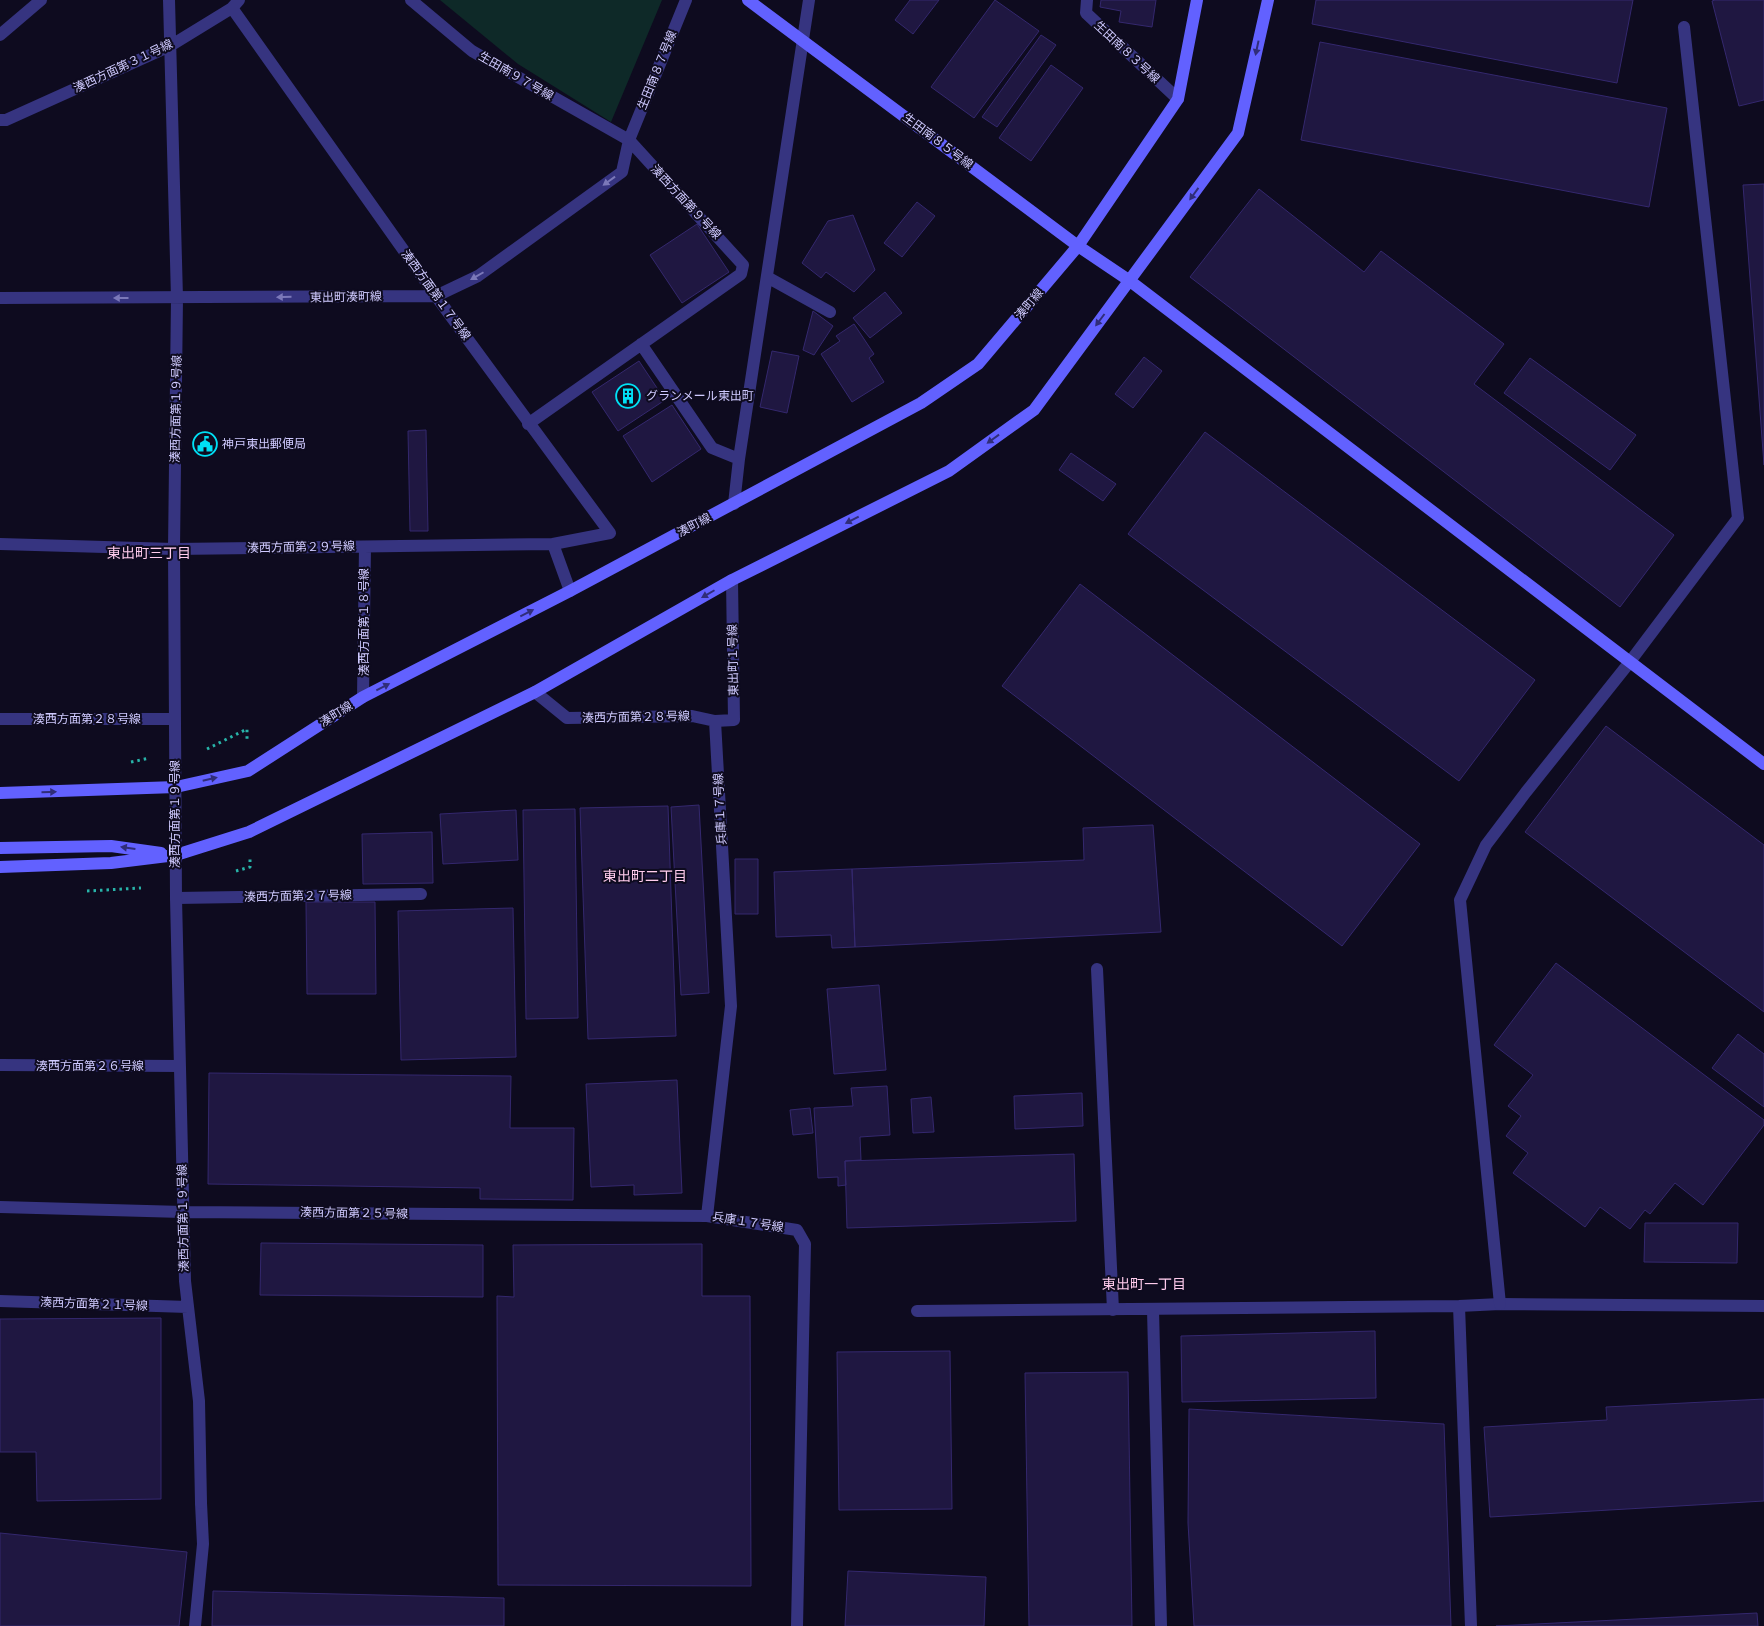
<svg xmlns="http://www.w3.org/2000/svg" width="1764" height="1626" viewBox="0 0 1764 1626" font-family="'Varela Round','Noto Sans JP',sans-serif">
  <rect width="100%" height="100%" fill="#0e0b1f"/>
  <path fill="#0e2928" d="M440,0H662L611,122L518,64Z"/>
  <path fill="#1f1741" stroke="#34286e" d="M910,0H939L913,34L895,20Z
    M995,0L1039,31L974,118L931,87Z
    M1101,0H1156L1152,27L1119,22L1121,11L1100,7Z
    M1316,0H1633L1617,83L1312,24Z
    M1715,0H1764V100L1739,106L1712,1Z
    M1041,35L1056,45L997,127L982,117Z
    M1320,42L1667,108L1649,207L1301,140Z
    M1051,65L1083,88L1031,161L999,138Z
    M1764,184V465L1743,185Z
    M1259,189L1364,272L1381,251L1504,344L1474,384L1674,535L1620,607L1190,277Z
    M917,202L935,216L902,257L884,243Z
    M853,215L875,270L854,292L826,272L821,278L802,263L828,221Z
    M697,224L729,272L682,303L650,255Z
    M885,292L902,313L870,338L853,318Z
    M813,311L833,326L814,355L803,350Z
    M854,324L874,354L869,358L884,382L852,402L821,354L840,341L836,336Z
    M772,351L799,356L787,413L760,407Z
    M1144,357L1162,371L1133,408L1115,394Z
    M1530,358L1636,435L1610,470L1504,393Z
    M639,361L665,400L618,431L592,392Z
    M672,405L701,449L652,482L623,436Z
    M426,430L428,531H410L408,431Z
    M1205,432L1535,680L1459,781L1128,534Z
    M1071,453L1116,484L1103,501L1059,470Z
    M1080,584L1420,844L1342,946L1002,686Z
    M1606,726L1764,845V1012L1525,832Z
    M699,805L709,993L681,995L671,807Z
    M668,806L676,1036L588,1039L580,808Z
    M575,809L578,1018L526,1019L523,810Z
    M516,810L518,860L443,864L440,814Z
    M1153,825L1161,932L855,947L852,869L1084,860L1083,828Z
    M432,832L433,883L363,884L362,834Z
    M735,859H758V914H735Z
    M852,869L855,947L832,948L831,935L776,937L774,872Z
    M306,902H375L376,994H307Z
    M513,908L516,1057L401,1060L398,911Z
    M1556,963L1764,1120V1125L1703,1205L1675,1183L1650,1214L1645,1210L1630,1229L1600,1207L1585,1227L1513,1173L1528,1153L1506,1136L1521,1116L1508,1106L1533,1075L1494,1045Z
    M879,985L886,1070L834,1074L827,989Z
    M1738,1034L1764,1054V1107L1712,1068Z
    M209,1073L511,1076L510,1128H574L573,1200L480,1199V1188L208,1184Z
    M677,1080L682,1193L634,1195V1185L591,1187L586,1084Z
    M887,1086L890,1135L860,1137L861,1160L845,1161L846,1185L838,1186V1177L818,1178L814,1108L853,1106L851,1088Z
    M1082,1093L1083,1126L1015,1129L1014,1096Z
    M931,1097L934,1132L913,1133L911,1099Z
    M810,1108L813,1133L793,1135L790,1110Z
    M1074,1154L1076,1221L847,1228L845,1161Z
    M1645,1223H1738L1737,1263L1644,1262Z
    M261,1243L483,1245V1297L260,1295Z
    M702,1244V1296H750L751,1586L498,1585L497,1296L514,1297L513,1245Z
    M161,1318V1499L37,1501L36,1452H0V1319Z
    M1375,1331L1376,1398L1182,1402L1181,1336Z
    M950,1351L952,1509L839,1510L837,1352Z
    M1128,1372L1132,1626H1029L1025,1373Z
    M1764,1399V1501L1490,1517L1484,1427L1607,1420L1606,1407Z
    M1189,1409L1444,1424L1451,1626H1194L1188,1523Z
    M0,1533L187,1552L179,1626H0Z
    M848,1571L986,1577L984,1626H845Z
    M213,1591L504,1598V1626H212Z
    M1757,1613L1758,1626H1496Z"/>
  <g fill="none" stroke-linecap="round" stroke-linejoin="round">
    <path stroke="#28b4a9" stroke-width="3" stroke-dasharray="2.5 4" stroke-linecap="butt" d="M207,749L247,729V742
      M131,762L150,758
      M236,871L250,867V858
      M87,891L141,888"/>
    <path stroke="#363480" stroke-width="12" d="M0,35L41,0
      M176,898L421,894
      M1097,969L1113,1310
      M1459,1306L1471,1626
      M1153,1310L1161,1626
      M917,1311L1459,1306L1500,1304L1764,1306
      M195,1626L203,1544L201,1503"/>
    <path stroke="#363480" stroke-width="12" d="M169,0L177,298L174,549L176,898L185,1281L199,1401L201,1503
      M411,0L472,51L629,140L743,265L741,274L528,424
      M1087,0L1086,13L1178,99
      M232,8L436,296L610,533L553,544
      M0,120H6L170,46L232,8L239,0
      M767,277L830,312
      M0,298L436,296L478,276L622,172L629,140L686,0
      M641,344L712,448L739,459
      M734,504L739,459L809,0
      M0,544L174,549L553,544L570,591
      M535,692L567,718L692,716L715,721L734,720L732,580
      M363,697L365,547
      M0,719H174
      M0,1065L180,1066
      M0,1207L183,1212L707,1216L797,1230L805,1244L797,1626
      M707,1216L731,1006L715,721
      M0,1301L188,1307
      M1500,1304L1460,900L1486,845L1526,792L1629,663L1738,518L1684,27"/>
    <path stroke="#6261ff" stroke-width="12" d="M748,0L1078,246L1130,281L1764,764
      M0,793L176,787L248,771L363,697L570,591L921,403L978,364L1078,246L1178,99L1197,0
      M0,848L111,846L161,853
      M0,867L111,863L176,855L249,832L535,692L732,580L949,471L1034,410L1238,133L1268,0"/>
  </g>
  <defs><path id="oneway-solid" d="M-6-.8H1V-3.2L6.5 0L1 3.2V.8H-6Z" transform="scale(1.25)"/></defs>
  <g fill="#302d79">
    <use href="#oneway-solid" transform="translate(1257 48) rotate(102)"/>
    <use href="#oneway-solid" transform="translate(1194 194) rotate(126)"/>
    <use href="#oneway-solid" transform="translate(1100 320) rotate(127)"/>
    <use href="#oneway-solid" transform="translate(993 439) rotate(144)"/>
    <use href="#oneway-solid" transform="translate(852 520) rotate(153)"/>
    <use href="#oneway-solid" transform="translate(708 594) rotate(150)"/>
    <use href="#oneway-solid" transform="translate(527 613) rotate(-27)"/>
    <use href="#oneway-solid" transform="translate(383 687) rotate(-27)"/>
    <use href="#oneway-solid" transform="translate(210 779) rotate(-13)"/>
    <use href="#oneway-solid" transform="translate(49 792) rotate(-1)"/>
    <use href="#oneway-solid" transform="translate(128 848) rotate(-172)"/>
  </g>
  <g fill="#7b78b9">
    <use href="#oneway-solid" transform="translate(609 181) rotate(144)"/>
    <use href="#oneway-solid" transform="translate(477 276) rotate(150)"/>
    <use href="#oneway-solid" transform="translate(284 297) rotate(179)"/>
    <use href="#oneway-solid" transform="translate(121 298) rotate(180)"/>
  </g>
  <defs>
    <g id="building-ring" transform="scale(1.25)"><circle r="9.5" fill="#0e0b1f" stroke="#00e0f5" stroke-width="1.5"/><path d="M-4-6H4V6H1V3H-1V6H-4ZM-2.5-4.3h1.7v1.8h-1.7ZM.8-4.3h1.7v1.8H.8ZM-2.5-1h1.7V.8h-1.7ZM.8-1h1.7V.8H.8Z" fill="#00e0f5"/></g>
    <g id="civic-ring" transform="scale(1.25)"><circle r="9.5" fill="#0e0b1f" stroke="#00e0f5" stroke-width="1.5"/><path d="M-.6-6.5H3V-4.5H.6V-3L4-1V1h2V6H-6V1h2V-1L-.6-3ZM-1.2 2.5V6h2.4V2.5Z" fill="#00e0f5"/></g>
  </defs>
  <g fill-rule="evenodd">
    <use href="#building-ring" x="628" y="396"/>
    <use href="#civic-ring" x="205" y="444"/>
  </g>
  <g text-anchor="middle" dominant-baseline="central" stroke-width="4" stroke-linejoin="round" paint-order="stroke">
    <g font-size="12" fill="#cfcaff" stroke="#0e0b1f">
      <text transform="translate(1127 52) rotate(43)">生田南８３号線</text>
      <text transform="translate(123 66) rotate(-25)">湊西方面第３１号線</text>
      <text transform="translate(657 70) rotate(-68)">生田南８７号線</text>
      <text transform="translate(516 76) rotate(30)">生田南９７号線</text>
      <text transform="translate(938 141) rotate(37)">生田南８５号線</text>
      <text transform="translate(686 202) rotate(47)">湊西方面第９号線</text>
      <text transform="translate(436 295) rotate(54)">湊西方面第１７号線</text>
      <text transform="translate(346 297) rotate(-1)">東出町湊町線</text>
      <text transform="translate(1029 304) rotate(-50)">湊町線</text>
      <text transform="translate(176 409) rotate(-89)">湊西方面第１９号線</text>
      <text transform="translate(694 525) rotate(-28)">湊町線</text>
      <text transform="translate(301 547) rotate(-1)">湊西方面第２９号線</text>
      <text transform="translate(364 622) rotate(-90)">湊西方面第１８号線</text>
      <text transform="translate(733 660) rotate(-91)">東出町１号線</text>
      <text transform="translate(336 714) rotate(-32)">湊町線</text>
      <text transform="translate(636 717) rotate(-1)">湊西方面第２８号線</text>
      <text x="87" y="719">湊西方面第２８号線</text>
      <text transform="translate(720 809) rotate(-93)">兵庫１７号線</text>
      <text transform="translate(175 814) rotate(-90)">湊西方面第１９号線</text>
      <text transform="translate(298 896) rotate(-1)">湊西方面第２７号線</text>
      <text x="90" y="1066">湊西方面第２６号線</text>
      <text transform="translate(354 1213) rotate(1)">湊西方面第２５号線</text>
      <text transform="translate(183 1218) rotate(-91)">湊西方面第１９号線</text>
      <text transform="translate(748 1222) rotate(9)">兵庫１７号線</text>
      <text transform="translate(94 1304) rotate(2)">湊西方面第２１号線</text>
    </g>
    <g font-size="12" fill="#cfcaff" stroke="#0e0b1f" text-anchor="start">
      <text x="646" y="396">グランメール東出町</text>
      <text x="222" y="444">神戸東出郵便局</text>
    </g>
    <g font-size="14" fill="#ffcced" stroke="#0e0b1f">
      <text x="149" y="553">東出町三丁目</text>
      <text x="645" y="876">東出町二丁目</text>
      <text x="1144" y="1284">東出町一丁目</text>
    </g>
  </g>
</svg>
